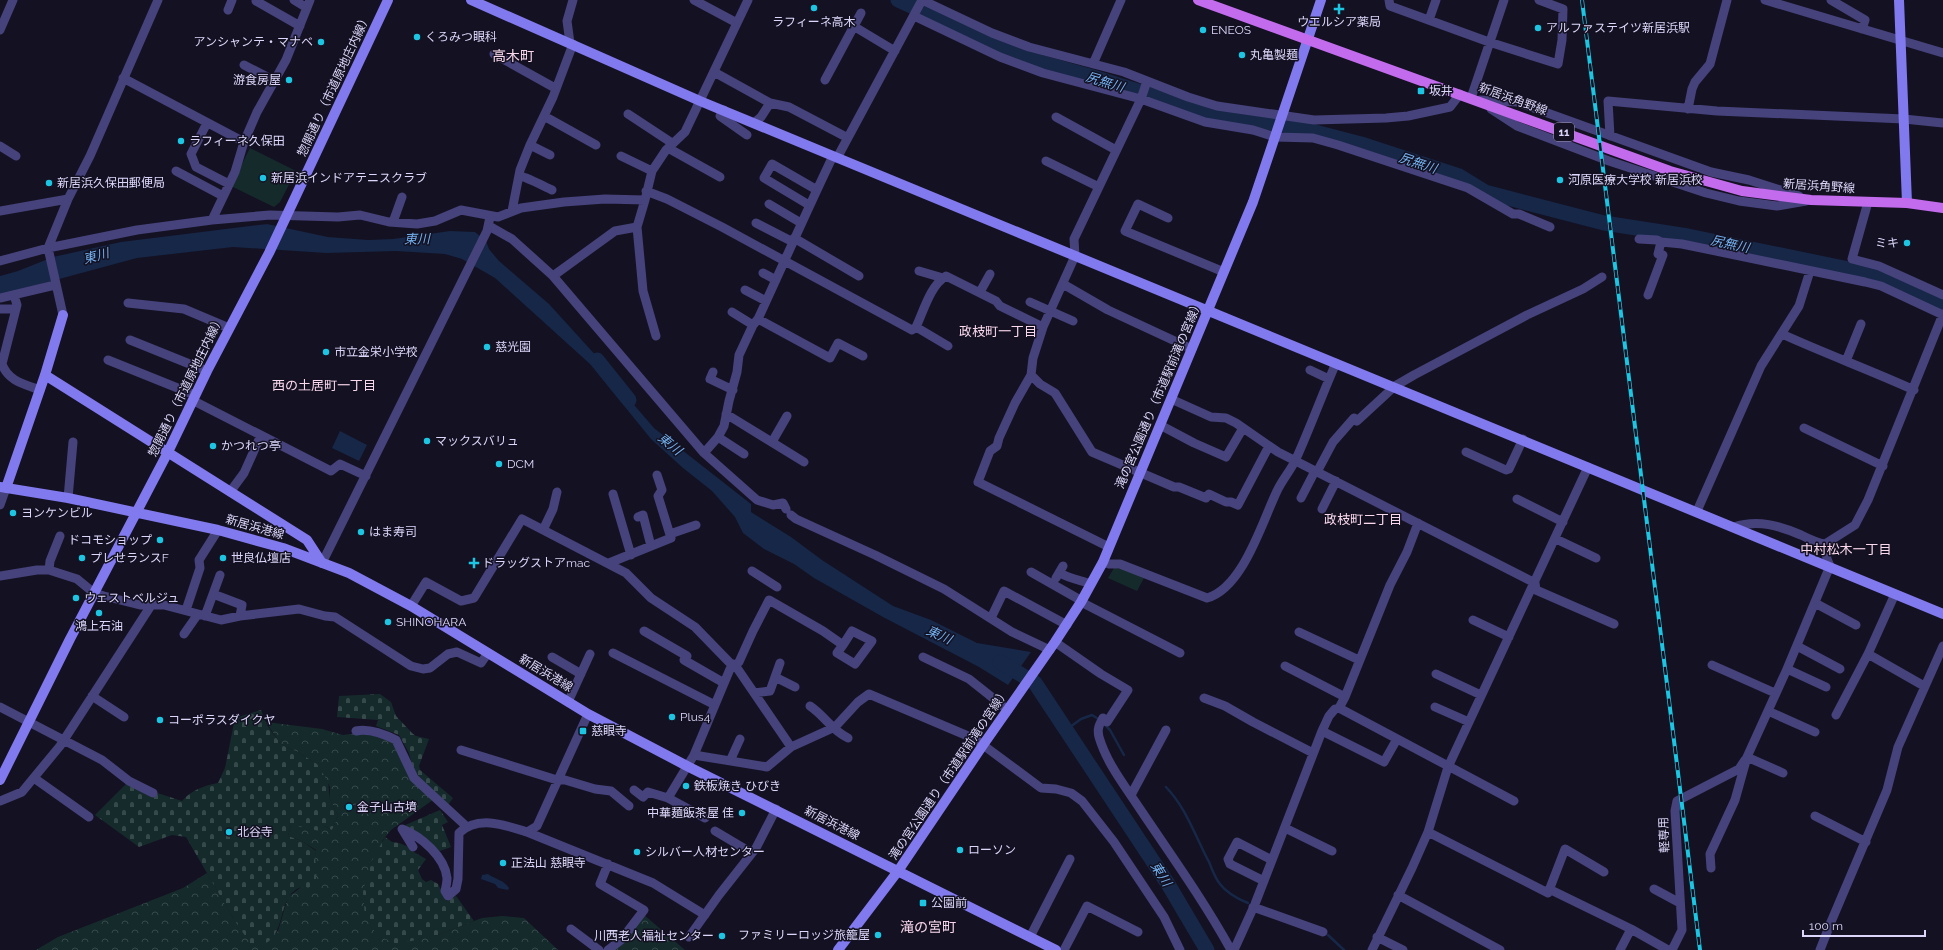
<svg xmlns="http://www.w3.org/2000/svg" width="1943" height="950" viewBox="0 0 1943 950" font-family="Raleway,'Noto Sans JP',sans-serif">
  <defs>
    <pattern id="forest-crowns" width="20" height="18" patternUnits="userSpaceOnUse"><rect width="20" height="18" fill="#152b2b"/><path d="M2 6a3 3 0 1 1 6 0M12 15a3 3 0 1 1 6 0" fill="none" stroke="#36494b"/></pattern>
    <pattern id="cemetery-stones" width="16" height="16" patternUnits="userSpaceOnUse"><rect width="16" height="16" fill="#152b2b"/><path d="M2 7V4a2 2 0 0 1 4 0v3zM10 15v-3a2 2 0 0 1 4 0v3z" fill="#36494b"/></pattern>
  </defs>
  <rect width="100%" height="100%" fill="#141122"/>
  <path fill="url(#forest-crowns)" d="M266,722L322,729L343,735L358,733L392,739L434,799L391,830L382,841L435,936L482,918L502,916L524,918L558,950H36L58,937L183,888L207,873L233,918L268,941L278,931L288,897L300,888L314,884C318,872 313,863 316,850L302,841L288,836L291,825L324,826L332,830L338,816L330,799V787L317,764L298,752L287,748L280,743Z
    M644,915L685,950H613Z"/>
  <path fill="url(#cemetery-stones)" d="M380,694L391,702L396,716L412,733L416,736L429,739L419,766L420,770L453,798L448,805L417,779L413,769L409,753L399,735L376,726L378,720L337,717L339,696Z
    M261,710L267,725L280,743L287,748L298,752L317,764L328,782L330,799L338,816L332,830L324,826L320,831L291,825L288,836L302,841L316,851C313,863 321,877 312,887C308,887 303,887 299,888C274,899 290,946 252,946L233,918L186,837L172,835L139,847L95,815L127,783L182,801C190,791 205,785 218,783L225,768L235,718Z
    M440,810L448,822L442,825L451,847L437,852L403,826Z
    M385,837L392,842L399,843L409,847L412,851L426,859L418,870L422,879L426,882L431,880L438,884L447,901L456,896L474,921L435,936L397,944L377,935L365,917L363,892L370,864Z"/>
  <path fill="#152b2b" d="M250,148L296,171L280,202L274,207L231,186Z
    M1114,568L1124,569L1144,578L1137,591L1108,578Z"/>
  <path fill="#162747" d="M267,224L328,237L368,240L393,239L450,231L475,232L486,241L489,249L499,261L549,304L599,359L611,378L654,428L751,504V512L791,537L822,560L893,606L931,620L977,643L1031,652L1008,685L979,667L883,617L814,578L794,564L764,549L743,533L735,517L712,491L683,468L651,439L590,364L495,278L462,259L445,254L396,251L326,253L233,247L137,258L0,295V276L18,271L53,257L121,242Z
    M340,431L367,445L359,461L332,448Z
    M488,874C495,879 504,880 509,888L508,890L498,888L495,884L481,879L482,875Z"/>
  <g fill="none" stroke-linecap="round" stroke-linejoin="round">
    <path stroke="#162747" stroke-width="2.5" d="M1105,725L1110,730L1124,755
      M1066,730L1081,719L1092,715L1100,720
      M1166,787C1187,809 1195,836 1209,862C1212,869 1215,878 1220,884C1226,892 1238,899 1248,903
      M1328,935L1344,950"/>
    <path stroke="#162747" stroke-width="15" d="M898,0L985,40L1040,62L1093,77L1208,113L1296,127L1361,144L1459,176L1485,192L1604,223L1688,236L1878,275L1943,304
      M597,360L629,400
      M1000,662L1035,683L1168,884L1207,950"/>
    <path stroke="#46427b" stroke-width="9" d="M294,0L307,8
      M694,0L737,23
      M922,0L992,33L1029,47L1124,72L1188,97L1217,106L1314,120L1386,118L1408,116L1450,107L1460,94
      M1389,0L1390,6L1489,42L1558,64L1562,40L1563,9L1539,0
      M1765,0L1943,53
      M1831,0L1865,20L1862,29
      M256,1L300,26
      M228,10L232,0
      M914,16L1000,57L1043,73L1141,99L1205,122L1253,130L1275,137L1313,138L1338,145L1468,188L1513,214H1519L1550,227
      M1429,20L1436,0
      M855,27L895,51
      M0,30L13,0
      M570,43L567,21L573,0
      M494,54L555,88
      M1093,64L1121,0
      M244,65L275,81
      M714,72L770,103L761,117L754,123
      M123,78L244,142
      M825,80L861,13
      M1471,98L1504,0
      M1480,100L1517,102L1711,172L1749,180L1799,196
      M770,103L789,107L848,138
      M1491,109L1517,126L1609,161L1706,193L1739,201L1777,206L1806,201
      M1688,109L1692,89L1695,82L1710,64L1727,0
      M724,110L720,116L747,135
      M628,114L672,143
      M544,116L596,145
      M1056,117L1116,150
      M207,123L191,154L196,167L229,184
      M1610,136L1608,101L1717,111L1904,119L1943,123
      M530,145L550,155
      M0,146L16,156
      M668,148L720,177
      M621,156L652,171
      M837,158L922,0
      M1046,161L1099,187
      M176,171L223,196
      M519,176C525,176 545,187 552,190
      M646,191L667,199L722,227L912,330L916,327C924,310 930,286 946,276L996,301L1000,306L1043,327L1075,256L1074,239L1141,99L1147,81
      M1868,202L1852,259L1879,266L1943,295
      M769,204L801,223
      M809,205L764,178L772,164L817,190
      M0,211L68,199
      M512,211L520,170L530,145L553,97L573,44
      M1168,218L1138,204L1125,231L1224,272
      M212,220L235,172L244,142L257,112L286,60L310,0
      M393,222L402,197
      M756,223L793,242
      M489,226L512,239L553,276L704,453
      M637,227L645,200
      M794,238L859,276
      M1639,239L1657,240L1661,242
      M0,261L48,248L137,230L212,220L270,215L338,217L360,215L389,222L417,224L435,221L461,210L498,217L521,208L564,202L605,199L645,200L652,171L666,150L685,132L748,0
      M919,271L943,278
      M763,273L776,280
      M553,276L615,231L637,227L643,291L656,336
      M1063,284L1108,310L1192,349
      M745,290L766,301
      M980,292L990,274
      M14,295L17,305L2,364C8,381 24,384 40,390
      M1648,295L1663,255L1658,254L1661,242L1682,244L1865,282L1881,286L1943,315
      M0,298L55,285
      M1030,302L1073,321
      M128,303L184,309L229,328
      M0,309H16
      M732,312L753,325
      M63,315L48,248L68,199L90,156L158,0
      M758,319L830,358L838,343L863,356
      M916,327L948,346
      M1043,327L1033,358L1031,375L1015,403L999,438L997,446L990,451L978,482L1109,547
      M1782,334C1826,354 1870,370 1914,390
      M130,340L207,371
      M108,360L195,395
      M1846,361L1861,324
      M1310,370L1329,379
      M713,372L710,379L733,390
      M1031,375L1040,384L1055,393L1092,452L1174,487H1179L1206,498L1209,494L1226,502H1231L1238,505L1269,446
      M1171,399L1211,417L1226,418L1236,423L1278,452L1535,583L1536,590L1614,624
      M192,400L331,471L340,464L366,476
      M726,414L804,462
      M1160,425L1194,443L1226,457L1243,428
      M1804,428L1883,466
      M718,437L744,454
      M772,442L787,416
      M1466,452L1506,470L1509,469L1523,439
      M1317,472L1333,442L1354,418L1357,421L1395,386L1414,375L1527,315L1583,289L1602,277
      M230,492L244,473L261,435
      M613,494L631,555
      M68,498L73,442
      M1301,498L1315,471
      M1517,499L1563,522
      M0,505L6,488
      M786,509L783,503L773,505L757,500L704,453L718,437L724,426L729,401L737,372L739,355L753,325L758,319C783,265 807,210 833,156
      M1322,509L1336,481
      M1697,511L1761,366L1799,306L1810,271
      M791,515L796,519L875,555L944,589L1012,632L1050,650
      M638,517L643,515L651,546
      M1734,527C1758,519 1780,526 1801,535C1809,539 1817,543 1825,544
      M543,530L553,509L557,492
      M670,534L696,525
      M1556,539L1596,558
      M1103,562L1109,564H1120L1207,598C1243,588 1262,522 1277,491C1282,480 1291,470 1296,459C1310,428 1322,395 1336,363
      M322,563L487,231L490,217
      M609,563L671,538L658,496L662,490L657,475
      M49,570L50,561L60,536
      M752,571L777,587
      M1031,572L1082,601
      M1060,573C1070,579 1080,580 1091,584
      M0,576L37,570H49L77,579L94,593L104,596L140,605H164L221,620L240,616L299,609L325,616L335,617L411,666L423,669L430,668L448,654L457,652L481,663L488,653
      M1056,578L1063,566
      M213,594L242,605L240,616
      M1081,602L1180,653
      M1815,603L1856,625
      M411,606L426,582L461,601L474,598L522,519L626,573L651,598L695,627L730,663L735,665L791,747
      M186,610L200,568L199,560L218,530
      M205,616L220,575
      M991,618L1004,591L1067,625
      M1473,620L1509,637
      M644,631L687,656L684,660L724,683
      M1299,632L1359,660
      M184,634L198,614
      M1055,642L1101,674L1128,690L1107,722L1103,718C1099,725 1097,729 1099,737C1107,764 1125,786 1140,809C1171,855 1204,901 1231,950
      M1797,646L1840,669
      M613,653L715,705
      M1868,654L1924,686
      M552,657L581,674
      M923,657L969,679L1008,710
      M1712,665L1775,693
      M1285,666L1345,697
      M1787,669L1826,687
      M1436,674L1481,695
      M775,677L795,687
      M754,693L770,691L780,663
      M92,696L124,717
      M1204,698L1225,706L1253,722L1313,753
      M568,702L590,654
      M810,706C826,717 831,730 848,738
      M0,707L102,760L129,781L153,793
      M1435,707L1469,722
      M1339,708L1514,801
      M1768,711L1815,732
      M1836,715L1868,654L1895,594
      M356,731C369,728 384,734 396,740L414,778L466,826
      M1322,731L1384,762L1397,739
      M461,750L557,780H565L595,789L611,791L629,806
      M694,755L767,767L791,747L835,727L858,702L869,694L975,739L1041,788L1056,789L1071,793L1082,801L1114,842L1164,917L1180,950
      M1747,757L1783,773
      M730,761L740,739
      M34,778L89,817
      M634,790L643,797L648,792L668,798L694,755L730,669L739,662L753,631L769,600L823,631L843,645L837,653L855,664L872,641L852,631L843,645
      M1131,795L1166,730
      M668,798L705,818
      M0,801L22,792L60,746L152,604
      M1815,816L1866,842
      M1285,828L1332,851
      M715,831L752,853
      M527,832L653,883L705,915
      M1428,832L1548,893L1565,849L1604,872
      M413,847L402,829C421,836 445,857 447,878C447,882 446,887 445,891L448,896L456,889L458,879L459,833C478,815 505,825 527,832L537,826L588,714
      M608,864L600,884L644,910L621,940L608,950
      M1711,868L1710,854L1735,800L1747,757L1787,669L1830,566L1827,559L1825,544L1855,525L1868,500L1943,314
      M1264,881L1230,864L1228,859L1237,842L1272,860
      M1549,889L1631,929L1668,950
      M1654,889L1680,903
      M1398,895L1500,950
      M1253,907L1323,932
      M571,929L599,950
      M689,937L719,895L756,848L776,809
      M1030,937L1070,859
      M1377,937L1403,950
      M1064,950L1087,906L1138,932
      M1234,950L1255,904L1322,731L1329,716L1335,709L1339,708L1345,697L1390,585L1407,552L1418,523
      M1372,950L1412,868L1428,832L1448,767L1588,467
      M1620,950L1631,929
      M1672,950L1682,930L1675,811L1677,801L1739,769L1745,760
      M1820,950L1831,922L1887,790L1898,747L1943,646"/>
    <path stroke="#8179ee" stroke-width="10" d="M471,0L700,101L833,156L1943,614
      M1899,0L1907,203
      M45,375L307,540L322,563
      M0,487L68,498L218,530L283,548L349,573L411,606L588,714L687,766L1056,950
      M6,488L45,375L63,315
      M0,780L70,639L167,454L207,371L269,253L388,0
      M838,950L898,871L983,745L1055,642L1081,602L1103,562L1253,202L1321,0"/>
    <path stroke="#c26bed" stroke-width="10" d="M1198,0L1670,171L1742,191L1811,200L1907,203L1943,208"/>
    <g stroke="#1cc5e1" stroke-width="4">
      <path id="rail" d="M1582,0L1700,950"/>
    </g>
    <use href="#rail" stroke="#141122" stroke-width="2.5" stroke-dasharray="8" stroke-linecap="butt"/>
  </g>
  <g fill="#1cc5e1" stroke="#141122" stroke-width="1.5">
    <circle cx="814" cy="8" r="4"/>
    <path d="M1337 3h4v4h4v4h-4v4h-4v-4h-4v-4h4z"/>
    <circle cx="1538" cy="28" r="4"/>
    <circle cx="1203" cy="30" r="4"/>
    <circle cx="417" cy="37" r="4"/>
    <circle cx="321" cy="42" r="4"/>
    <circle cx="1242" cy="55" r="4"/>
    <circle cx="289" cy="80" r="4"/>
    <rect x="1417" y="87" width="8" height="8" rx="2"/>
    <circle cx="181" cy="141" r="4"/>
    <circle cx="263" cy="178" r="4"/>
    <circle cx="1560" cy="180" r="4"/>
    <circle cx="49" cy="183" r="4"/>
    <circle cx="1907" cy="243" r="4"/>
    <circle cx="487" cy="347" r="4"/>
    <circle cx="326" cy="352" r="4"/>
    <circle cx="427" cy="441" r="4"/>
    <circle cx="213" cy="446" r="4"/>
    <circle cx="499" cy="464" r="4"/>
    <circle cx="13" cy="513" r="4"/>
    <circle cx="361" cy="532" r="4"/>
    <circle cx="160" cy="540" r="4"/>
    <circle cx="82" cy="558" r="4"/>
    <circle cx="223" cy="558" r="4"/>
    <path d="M472 557h4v4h4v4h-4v4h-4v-4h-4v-4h4z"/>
    <circle cx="76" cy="598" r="4"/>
    <circle cx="99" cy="613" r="4"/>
    <circle cx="388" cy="622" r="4"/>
    <circle cx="672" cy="717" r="4"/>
    <circle cx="160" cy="720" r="4"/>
    <rect x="579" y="727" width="8" height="8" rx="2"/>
    <circle cx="686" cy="786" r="4"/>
    <circle cx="349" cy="807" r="4"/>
    <circle cx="742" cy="813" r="4"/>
    <circle cx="229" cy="832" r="4"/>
    <circle cx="960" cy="850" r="4"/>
    <circle cx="637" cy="852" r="4"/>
    <circle cx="503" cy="863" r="4"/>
    <rect x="919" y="899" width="8" height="8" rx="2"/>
    <circle cx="878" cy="935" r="4"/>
    <circle cx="722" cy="936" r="4"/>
  </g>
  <g text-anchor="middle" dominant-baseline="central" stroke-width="3" stroke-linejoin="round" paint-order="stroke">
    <rect fill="#141122" stroke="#a09cb9" stroke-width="1" x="1554" y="123" width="20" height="18" rx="3"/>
    <g font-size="11" font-weight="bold" fill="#dcd7fa">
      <text x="1564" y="132">11</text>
    </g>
    <g font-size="12" fill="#dcd7fa" stroke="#141122" text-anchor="start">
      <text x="814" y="22" text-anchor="middle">ラフィーネ高木</text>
      <text x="1339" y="22" text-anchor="middle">ウエルシア薬局</text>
      <text x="1546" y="28">アルファステイツ新居浜駅</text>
      <text x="1211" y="30">ENEOS</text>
      <text x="425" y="37">くろみつ眼科</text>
      <text x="313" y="42" text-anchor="end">アンシャンテ・マナベ</text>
      <text x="1250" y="55">丸亀製麺</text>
      <text x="281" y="80" text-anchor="end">游食房屋</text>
      <text x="1429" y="91">坂井</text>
      <text x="189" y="141">ラフィーネ久保田</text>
      <text x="271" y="178">新居浜インドアテニスクラブ</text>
      <text x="1568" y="180">河原医療大学校 新居浜校</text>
      <text x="57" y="183">新居浜久保田郵便局</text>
      <text x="1899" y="243" text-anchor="end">ミキ</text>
      <text x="495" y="347">慈光園</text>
      <text x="334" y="352">市立金栄小学校</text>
      <text x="435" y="441">マックスバリュ</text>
      <text x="221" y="446">かつれつ亭</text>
      <text x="507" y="464">DCM</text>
      <text x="21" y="513">ヨンケンビル</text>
      <text x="369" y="532">はま寿司</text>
      <text x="152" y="540" text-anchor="end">ドコモショップ</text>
      <text x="90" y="558">プレせランスF</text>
      <text x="231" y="558">世良仏壇店</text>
      <text x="482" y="563">ドラッグストアmac</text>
      <text x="84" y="598">ウェストベルジュ</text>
      <text x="396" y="622">SHINOHARA</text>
      <text x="99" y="626" text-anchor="middle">鴻上石油</text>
      <text x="680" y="717">Plus4</text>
      <text x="168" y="720">コーポラスダイクヤ</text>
      <text x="591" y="731">慈眼寺</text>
      <text x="694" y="786">鉄板焼き ひびき</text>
      <text x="357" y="807">金子山古墳</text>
      <text x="734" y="813" text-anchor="end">中華麺飯茶屋 佳</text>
      <text x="237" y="832">北谷寺</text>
      <text x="968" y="850">ローソン</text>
      <text x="645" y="852">シルバー人材センター</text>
      <text x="511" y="863">正法山 慈眼寺</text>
      <text x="931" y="903">公園前</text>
      <text x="870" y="935" text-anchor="end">ファミリーロッジ旅籠屋</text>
      <text x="714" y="936" text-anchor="end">川西老人福祉センター</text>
    </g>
    <g font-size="12" fill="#dcd7fa" stroke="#141122">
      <text transform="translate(334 85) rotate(-65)">惣開通り（市道原地庄内線）</text>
      <text transform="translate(1513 99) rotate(20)">新居浜角野線</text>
      <text transform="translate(1819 186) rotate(4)">新居浜角野線</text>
      <text transform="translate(186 386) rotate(-64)">惣開通り（市道原地庄内線）</text>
      <text transform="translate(1159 394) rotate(-67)">滝の宮公園通り（市道駅前滝の宮線）</text>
      <text transform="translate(255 527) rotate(16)">新居浜港線</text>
      <text transform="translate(546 673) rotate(31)">新居浜港線</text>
      <text transform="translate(949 774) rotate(-56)">滝の宮公園通り（市道駅前滝の宮線）</text>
      <text transform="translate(832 823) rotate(27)">新居浜港線</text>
      <text transform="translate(1664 835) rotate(-92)">軽専用</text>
    </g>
    <g font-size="13" font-style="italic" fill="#71afed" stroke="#141122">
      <text transform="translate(1105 82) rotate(17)">尻無川</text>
      <text transform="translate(1418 163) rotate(18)">尻無川</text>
      <text transform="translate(417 239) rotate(-1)">東川</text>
      <text transform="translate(1730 244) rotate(12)">尻無川</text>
      <text transform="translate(96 256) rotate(-15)">東川</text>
      <text transform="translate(670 444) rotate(39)">東川</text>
      <text transform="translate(939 635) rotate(24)">東川</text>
      <text transform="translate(1161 874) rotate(57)">東川</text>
    </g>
    <g font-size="13" fill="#fad9ec" stroke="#141122">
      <text x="998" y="331">政枝町一丁目</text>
      <text x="324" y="385">西の土居町一丁目</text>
      <text x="1363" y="519">政枝町二丁目</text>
      <text x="1846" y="549">中村松木一丁目</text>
    </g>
    <g font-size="14" fill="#fad9ec" stroke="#141122">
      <text x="513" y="56">高木町</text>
      <text x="928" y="927">滝の宮町</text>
    </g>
  </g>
  <path d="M1803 930v6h122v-6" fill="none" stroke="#dcd7fa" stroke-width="2"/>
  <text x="1809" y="930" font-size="12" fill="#dcd7fa" stroke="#141122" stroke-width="3" paint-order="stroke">100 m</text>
</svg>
